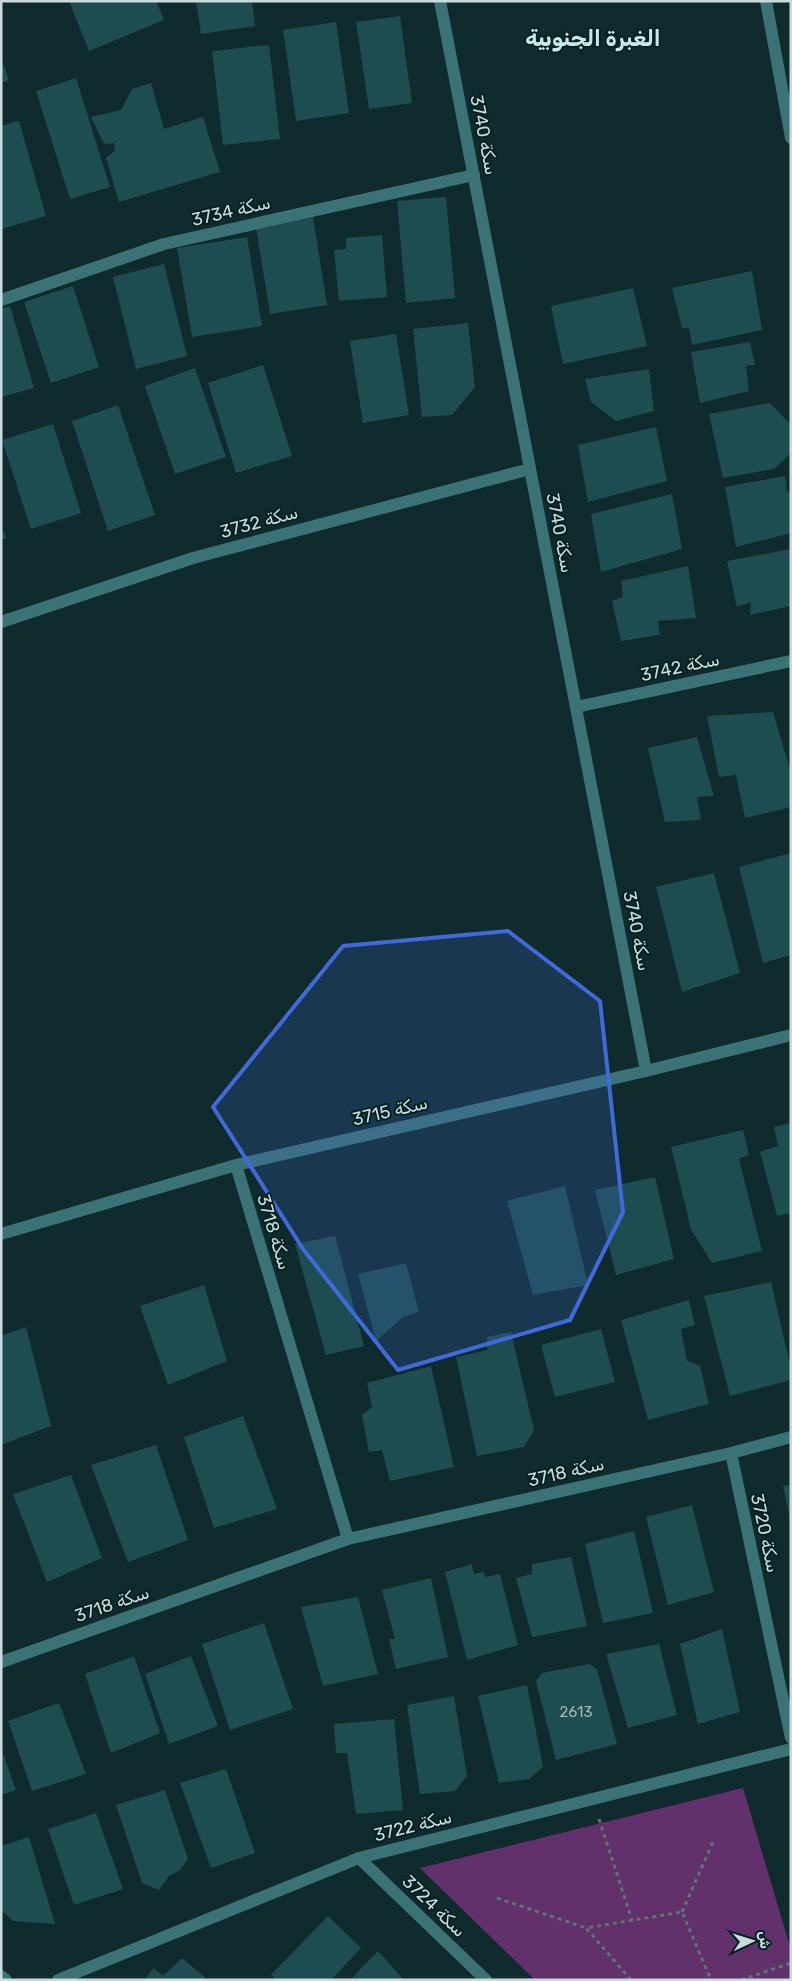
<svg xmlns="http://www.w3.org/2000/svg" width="792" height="1981" viewBox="0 0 792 1981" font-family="Rubik,Cairo,sans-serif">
  <rect width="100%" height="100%" fill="#102b2d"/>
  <path fill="#62306a" d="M743,1788L791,1950V1980H535L420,1868Z"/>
  <path fill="#1d4d50" d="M69,1H156L164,20L89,51Z
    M196,1H252L255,26L201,34Z
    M400,16L412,103L369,109L356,22Z
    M336,22L349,113L296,121L283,30Z
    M269,45L280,139L223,145L212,51Z
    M1,58L9,80L1,83Z
    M76,78L110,187L70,199L36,91Z
    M151,83L164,129L203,117L220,172L119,202L106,158L115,151L114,143L104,144L91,117L121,110L132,89Z
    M19,121L46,216L1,229V126Z
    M446,197L455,298L406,303L397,201Z
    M313,217L327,305L270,314L256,227Z
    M382,235L387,297L339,301L334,250L346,249V238Z
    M247,237L262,326L192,337L177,248Z
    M164,264L187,356L136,369L113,277Z
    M752,271L762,330L692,345L689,328H682L672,288Z
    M73,286L99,367L51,383L24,302Z
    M633,288L647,346L563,364L551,306Z
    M10,306L34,388L1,397V309Z
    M468,323L475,387L452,415L422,417L413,329Z
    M396,334L409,415L363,423L350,341Z
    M750,342L755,365L746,366L749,391L700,403L691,352Z
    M263,365L292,456L236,473L208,383Z
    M195,368L226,457L175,474L145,386Z
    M649,369L654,411L616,421L591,402L585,379Z
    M770,403L790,424L791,453L774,469L723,478L709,414Z
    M118,405L155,515L108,531L72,421Z
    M53,424L81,513L31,529L2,440Z
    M656,427L667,481L588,502L578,445Z
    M785,476L787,491L791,493V533L736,547L725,487Z
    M672,494L682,549L601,572L591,514Z
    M1,526L6,538L1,540Z
    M791,549V606L750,615L751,602L737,607L727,561Z
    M688,566L696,618L658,621L660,635L621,641L612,601L623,597L621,581Z
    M773,712L791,773V807L745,818L736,775L719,777L707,716Z
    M697,737L714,796L697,797L701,820L665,822L648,748Z
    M791,853V955L763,963L739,867Z
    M714,873L740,973L682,992L656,887Z
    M791,1123V1213L777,1216L760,1152L778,1146L774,1127Z
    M743,1130L749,1155L739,1159L762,1251L712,1263L691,1229L671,1147Z
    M655,1177L674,1259L616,1275L595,1190Z
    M565,1186L588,1285L533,1295L507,1201Z
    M335,1236L364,1346L326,1355L295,1244Z
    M406,1263L419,1312L403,1317L376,1341L358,1274Z
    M771,1282L791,1369V1380L730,1396L704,1296Z
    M204,1285L227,1361L168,1385L140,1306Z
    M689,1300L695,1325L681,1329L687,1361L700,1366L709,1404L648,1420L621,1320Z
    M26,1327L51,1426L1,1445V1336Z
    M601,1329L615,1382L555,1397L541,1345Z
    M511,1332L534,1430L524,1447L477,1456L456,1357L487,1350V1337Z
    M431,1366L454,1467L390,1481L382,1450L369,1452L362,1415L372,1407L367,1383Z
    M243,1416L277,1509L214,1528L184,1437Z
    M156,1445L188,1540L128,1562L91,1465Z
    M71,1475L102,1558L47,1582L13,1494Z
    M791,1485V1518H790L783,1486Z
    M692,1505L714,1592L668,1605L646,1517Z
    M634,1531L653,1613L603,1623L585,1544Z
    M571,1557L587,1626L532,1637L516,1578L532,1574V1564Z
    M472,1564L474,1574L484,1572L485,1577L500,1574L518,1645L467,1660L445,1572Z
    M431,1578L448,1657L396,1669L389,1639H395L382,1590Z
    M358,1597L378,1674L323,1686L301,1607Z
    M264,1623L293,1709L230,1730L202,1644Z
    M722,1629L740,1712L698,1724L680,1644Z
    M659,1644L677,1715L628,1728L606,1654Z
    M134,1656L160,1733L111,1753L85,1674Z
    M191,1656L218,1726L169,1744L145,1674Z
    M589,1664L597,1669L617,1744L556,1760L536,1681L542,1673Z
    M527,1685L543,1767L529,1779L499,1783L478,1696Z
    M454,1696L467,1776L455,1791L420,1794L407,1705Z
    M59,1703L86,1774L32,1791L8,1721Z
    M394,1719L403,1810L356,1814L347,1753H336L334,1724Z
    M1,1748L16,1790L1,1795Z
    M226,1769L255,1853L211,1868L180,1783Z
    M165,1790L188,1859L180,1870L169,1876L159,1890L142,1883L116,1805Z
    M96,1813L123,1889L74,1905L48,1829Z
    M29,1837L55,1924L13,1921L1,1910V1846Z
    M328,1916L361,1948L331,1980H276L271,1975Z
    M378,1951L404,1980H350Z
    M182,1958L208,1980H144L154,1968L163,1976Z"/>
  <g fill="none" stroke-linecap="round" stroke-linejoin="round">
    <path stroke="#5d7375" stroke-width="3" stroke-dasharray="4 4" stroke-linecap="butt" d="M599,1819L632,1920
      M497,1898L586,1928
      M682,1912L713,1842
      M631,1980L586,1928L682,1912L711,1980
      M741,1980L791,1963"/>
    <path stroke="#3b7275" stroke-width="12" d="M440,1L646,1071
      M766,1L791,138
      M1,300L164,244L474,175
      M1,622L193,558L530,469
      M576,707L791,661
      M236,1165L348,1539
      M1,1234L236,1165L646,1071L791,1035
      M731,1453L791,1738
      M1,1662L348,1539L731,1453L791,1437
      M359,1858L486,1980
      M1,1976L6,1980
      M58,1980L359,1858L791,1749"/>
  </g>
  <path fill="#406ad9" fill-opacity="0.2" stroke="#406ad9" stroke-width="4" stroke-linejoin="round" d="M508,931L600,1001L623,1212L570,1320L398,1370L303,1249L213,1107L343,946Z"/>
  <g text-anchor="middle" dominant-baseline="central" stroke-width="4" stroke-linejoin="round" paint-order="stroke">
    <g font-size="15" fill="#a0b7b8">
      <text x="576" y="1712">2613</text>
    </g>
    <g font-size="18" fill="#cbdadb" stroke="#052223">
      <text transform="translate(484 135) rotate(79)">سكة 3740</text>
      <text transform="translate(231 211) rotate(-13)">سكة 3734</text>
      <text transform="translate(259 522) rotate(-15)">سكة 3732</text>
      <text transform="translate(560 533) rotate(79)">سكة 3740</text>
      <text transform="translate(680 667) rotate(-12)">سكة 3742</text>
      <text transform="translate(637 931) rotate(79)">سكة 3740</text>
      <text transform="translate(390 1111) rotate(-13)">سكة 3715</text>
      <text transform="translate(274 1232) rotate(73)">سكة 3718</text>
      <text transform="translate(566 1472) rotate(-13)">سكة 3718</text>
      <text transform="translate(765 1533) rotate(78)">سكة 3720</text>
      <text transform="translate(112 1604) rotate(-19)">سكة 3718</text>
      <text transform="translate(413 1826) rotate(-14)">سكة 3722</text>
      <text transform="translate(434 1906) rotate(44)">سكة 3724</text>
    </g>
    <g font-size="22" font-weight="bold" fill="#c7e7e9" stroke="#052223">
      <text x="593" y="38">الغبرة الجنوبية</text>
    </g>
  </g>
  <rect width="792" height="1981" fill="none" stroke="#cbdadb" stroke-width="5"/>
  <g transform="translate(752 1941) rotate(86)" stroke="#052223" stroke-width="4" paint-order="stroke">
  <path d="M0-4L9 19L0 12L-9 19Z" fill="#cbdadb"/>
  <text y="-8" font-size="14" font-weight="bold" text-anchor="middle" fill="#cbdadb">ش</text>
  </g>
</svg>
